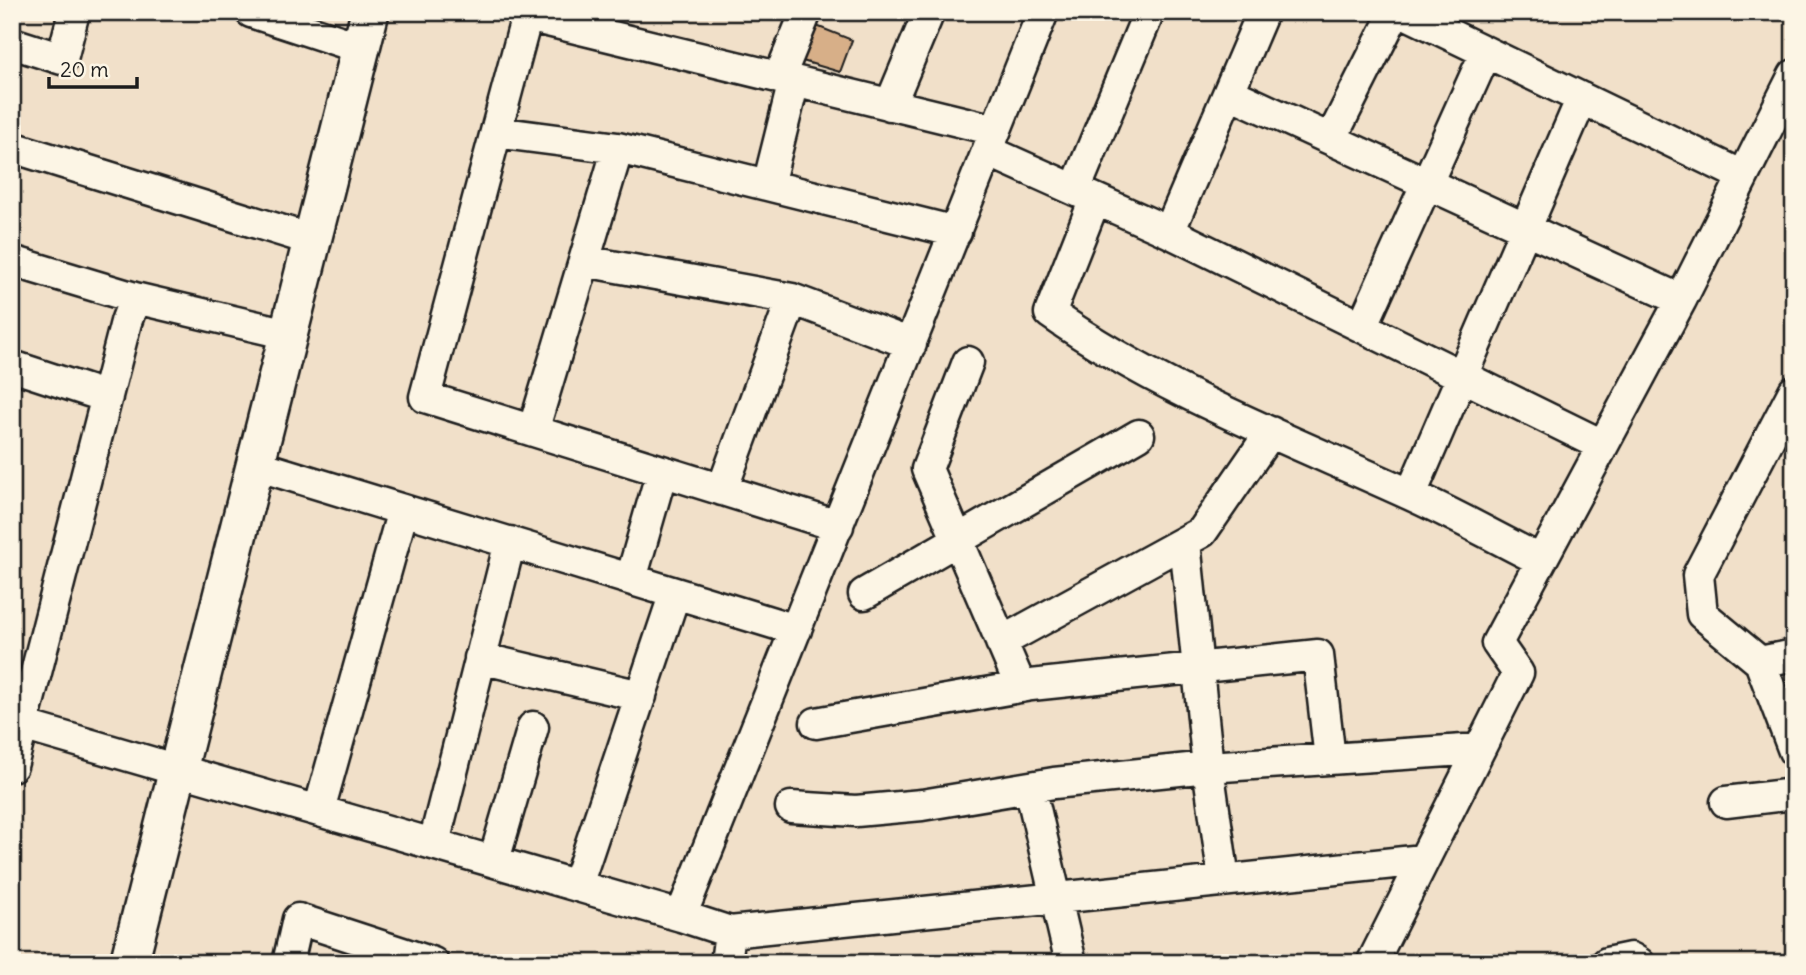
<svg xmlns="http://www.w3.org/2000/svg" width="1806" height="975" viewBox="0 0 1806 975" font-family="Delius,sans-serif">
  <rect width="100%" height="100%" fill="#f1e0c9"/>
  <filter id="ink" filterUnits="userSpaceOnUse"><feTurbulence type="fractalNoise" baseFrequency=".0143" numOctaves="2"/><feDisplacementMap in="SourceGraphic" scale="14" xChannelSelector="R" yChannelSelector="G"/><feConvolveMatrix kernelMatrix="1 2 1 2 8 2 1 2 1" color-interpolation-filters="sRGB"/></filter>
  <g filter="url(#ink)">
    <path fill="#d7af88" stroke="#1c1c1c" stroke-width="2" d="M814,25L852,40L840,72L799,60Z"/>
    <g fill="none" stroke-linecap="round" stroke-linejoin="round">
      <g stroke="#1c1c1c" stroke-width="35">
        <path id="minor" d="M251,12L361,48
          M528,12L425,397L838,526
          M1403,12L1743,176
          M527,16L995,130
          M12,43L62,59L74,12
          M779,78L806,12
          M1230,93L1681,300
          M890,105L929,12
          M496,132L618,148
          M1331,139L1395,12
          M12,147L312,240
          M988,151L1169,232L1602,445
          M768,185L794,81
          M1075,190L1149,12
          M1095,199L1050,313C1159,390 1286,438 1407,493C1452,513 1496,538 1540,560
          M1169,232L1263,12
          M12,261L135,298
          M584,261L792,299L911,344
          M1362,327L1486,52
          M968,362L927,469L1021,687
          M12,366L107,397
          M533,431L618,148L956,232
          M256,465L796,630
          M722,490L792,299
          M1411,494L1582,98
          M1185,542L1208,767L1224,880
          M631,579L662,471
          M864,594L1139,435
          M1001,642L1202,532L1271,432
          M1794,655L1760,662L1794,751
          M480,658L641,696
          M1760,662L1702,614L1698,575L1794,391
          M12,722L681,916L1043,12
          M816,723L1031,685L1318,655L1330,759
          M12,766L126,322L135,298L288,334
          M1030,787L1071,963
          M1726,802L1794,794
          M791,807L856,811L922,805L1054,783L1208,767L1479,749
          M319,810L403,510
          M434,843L510,542
          M494,860L533,727
          M577,885L675,593
          M681,916L730,932L726,963
          M730,932L1423,860
          M288,963L298,919L433,963
          M1372,963L1518,673L1497,643L1681,300L1794,75
          M1607,963L1631,958L1639,963"/>
      </g>
      <g stroke="#1c1c1c" stroke-width="42">
        <path id="tertiary" d="M129,963L370,12"/>
      </g>
      <use href="#minor" stroke="#fcf5e5" stroke-width="30"/>
      <use href="#tertiary" stroke="#fcf5e5" stroke-width="37"/>
    </g>
  </g>
  <rect width="1806" height="975" fill="none" stroke="#fcf5e5" stroke-width="42"/>
  <rect x="21" y="21" width="1764" height="933" fill="none" stroke="#1c1c1c" stroke-width="2.5" filter="url(#ink)"/>
  <path d="M49 77v10h88v-10" fill="none" stroke="#1c1c1c" stroke-width="3.5"/>
  <text x="60" y="77" font-size="21" fill="#1c1c1c" stroke="#fcf5e5" stroke-width="5" paint-order="stroke">20 m</text>
</svg>
